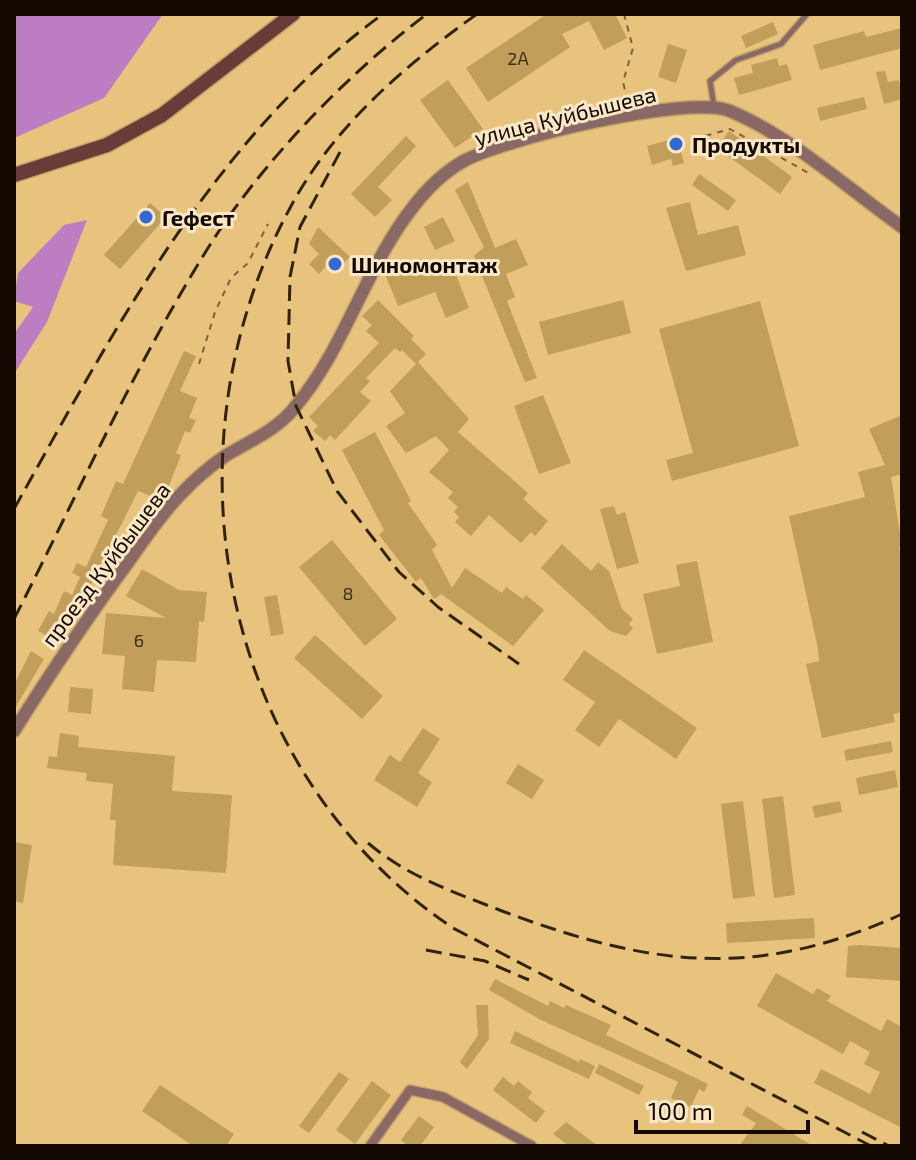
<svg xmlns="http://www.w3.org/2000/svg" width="916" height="1160" viewBox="0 0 916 1160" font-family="'Exo 2',sans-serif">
  <rect width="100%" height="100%" fill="#e7c37e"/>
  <path fill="#bc7dc3" d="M14,14H163L104,98L14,138Z
    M87,220L47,322L14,374V334L33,307L14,301L18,273L64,225Z"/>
  <path fill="#c19e5a" d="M547,14H615L627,38L604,50L589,21L562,34L570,47L488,102L466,68Z
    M773,22L778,34L746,48L741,36Z
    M902,28V48L820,70L813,45L864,31L866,37Z
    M668,44L687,50L676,83L658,77Z
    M777,58L779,66L787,64L792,80L739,95L734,78L753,73L751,65Z
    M885,71L888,82L899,80L902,99L884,104L876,72Z
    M448,80L483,129L455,148L420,100Z
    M864,97L867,109L820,121L817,108Z
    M729,131L792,177L780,194L717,148Z
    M406,136L416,146L378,187L392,200L375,217L351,194Z
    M677,138L684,163L673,166L671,159L652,165L647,146Z
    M699,174L736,200L728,211L692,185Z
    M468,182L495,248L516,239L528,265L506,274L515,297L507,301L537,378L525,382L474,256L484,247L455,190Z
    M690,202L698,235L738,225L746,255L686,271L666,208Z
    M150,203L166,217L120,269L104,255Z
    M443,217L455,241L435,250L424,227Z
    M318,227L350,257L333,273L326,266L319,274L309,264L319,254L309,244Z
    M422,259L429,276L453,267L469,308L446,318L435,292L398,306L385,274Z
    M378,300L414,336L411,339L426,354L418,362L469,419L458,432L528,493L523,499L548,521L535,536L531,532L521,543L489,515L471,536L455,522L459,517L454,512L458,507L448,498L453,492L429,472L449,450L436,436L406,453L386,426L405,413L390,391L416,364L402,350L400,352L395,348L366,378L370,381L360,392L371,401L335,440L330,435L325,441L313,431L318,426L309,417L379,343L366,331L372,325L362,316Z
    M623,300L631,333L548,355L539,322Z
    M760,301L799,446L672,481L666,460L693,453L659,329Z
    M184,351L196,356L180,391L197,398L189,418L196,420L190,433L185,431L176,453L181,455L163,501L138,491L83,601L87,603L83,610L81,612L74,609L57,641L38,631L49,611L54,614L64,591L72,595L80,577L72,573L77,563L86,567L108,520L101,516L116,481L123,484Z
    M543,395L571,463L539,474L514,406Z
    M902,415V474L891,477L902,546L899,547L902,561V712L893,714L895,722L822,738L806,664L819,661L818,649L789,516L865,497L858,472L885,465L869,429Z
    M375,432L411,501L408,503L437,545L432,550L452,588L465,568L502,593L506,587L523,599L526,595L544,610L513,646L441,594L434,599L421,578L416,582L379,535L384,530L342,450Z
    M614,506L617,515L625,512L639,563L617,569L600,509Z
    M332,540L397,619L365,646L299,567Z
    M562,544L591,571L598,562L609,571L622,609L633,619L629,624L633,628L626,636L610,631L541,568Z
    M697,561L713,642L657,654L643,594L680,586L676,565Z
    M142,569L179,590L207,592L204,622L199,621L196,662L157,660L154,692L122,689L125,656L102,654L106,613L166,618L126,596Z
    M277,595L284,634L271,636L264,597Z
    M315,635L383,696L362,719L294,658Z
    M584,650L697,728L676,759L619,719L599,747L575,730L595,702L563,680Z
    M31,651L44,659L14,710V685Z
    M70,687L93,689L91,714L68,712Z
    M423,728L440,739L418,773L432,782L417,807L374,780L390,755L400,762Z
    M60,733L79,736L78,747L175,756L172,791L232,795L226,873L113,865L116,820H110L113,784L86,781L87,773L47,768L49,756L57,757Z
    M891,741L893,752L846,761L844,750Z
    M518,764L544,780L532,799L506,783Z
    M895,770L898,787L859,795L856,778Z
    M783,796L795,895L774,898L762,799Z
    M743,801L755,896L733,899L721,804Z
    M840,801L842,812L815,818L812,806Z
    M14,842L32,845L23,903L14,901Z
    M814,918L815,938L727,943L726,923Z
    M859,945L902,948V981L846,977L848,946Z
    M776,973L813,994L817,988L831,996L827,1001L881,1031L887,1019L902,1027V1128L814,1083L821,1069L870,1094L880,1072L864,1064L870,1052L850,1041L843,1054L757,1006Z
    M495,979L548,1006L550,1001L564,1008L566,1005L611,1025L606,1035L708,1084L704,1092L699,1089L691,1107L671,1098L678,1082L541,1020L489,990Z
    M476,1005H488L489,1039L467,1069L460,1062L478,1035Z
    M515,1031L579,1062L580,1059L595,1066L589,1079L510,1043Z
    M599,1064L644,1086L639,1095L595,1073Z
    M339,1072L349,1079L309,1133L299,1126Z
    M503,1077L514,1086L518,1081L532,1092L528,1098L545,1111L536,1123L493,1090Z
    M372,1081L391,1095L355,1144L336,1130Z
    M160,1085L234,1134L226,1146H193L142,1111Z
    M747,1106L813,1146H739L756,1123L742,1115Z
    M419,1116L434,1127L420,1146H408L401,1140Z
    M566,1122L598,1146H569L553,1134Z"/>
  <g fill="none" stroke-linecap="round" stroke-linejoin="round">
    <g stroke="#c1a267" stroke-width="8">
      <path id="service" d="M714,106L710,81L736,60L781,44L807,14"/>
    </g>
    <g stroke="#c1a267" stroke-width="12">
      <path id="minor" d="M370,1146L410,1090L443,1097L532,1146"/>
    </g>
    <g stroke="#c1a267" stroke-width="15">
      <path id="tertiary" d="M14,731C50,674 87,618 127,564C143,541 160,516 179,496C193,481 209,467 225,456C250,441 277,430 295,407C345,348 365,268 413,207C426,190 443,173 462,162C502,139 690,94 730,111C792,137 847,188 902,227"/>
    </g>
    <g stroke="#c1a267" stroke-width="17">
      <path id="secondary" d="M14,175L107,145L162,115L293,14"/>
    </g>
    <path stroke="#7a643d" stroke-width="2" stroke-dasharray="6 6" stroke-linecap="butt" d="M624,14L633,48L623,82L628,102
      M694,139L730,129L812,175
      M199,364L215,312L231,278L248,263L268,224"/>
    <use href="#service" stroke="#8a6866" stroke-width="5"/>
    <use href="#minor" stroke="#8a6866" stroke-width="9"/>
    <use href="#tertiary" stroke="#8a6866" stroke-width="12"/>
    <use href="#secondary" stroke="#693b39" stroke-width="14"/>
    <path stroke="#322413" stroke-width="3" stroke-dasharray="16 8" stroke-linecap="butt" d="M477,14C403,67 333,127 290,208C159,450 220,772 453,928L871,1146
      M340,152L300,227L290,277L288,361L296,406L337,491L399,572L438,607L519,664
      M14,509C113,332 215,136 383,14
      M14,619C77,496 135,365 208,248C261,163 347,74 427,14
      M368,843C408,877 454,892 502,911C649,966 755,981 902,914
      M426,950L485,961L529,980
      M862,1132L889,1146"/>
  </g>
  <g fill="#3467d6" stroke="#f9e7c5" stroke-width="3">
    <circle cx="676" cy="144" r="8"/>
    <circle cx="146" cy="217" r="8"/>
    <circle cx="335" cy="264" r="8"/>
  </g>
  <g text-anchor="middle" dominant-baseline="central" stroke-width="6" stroke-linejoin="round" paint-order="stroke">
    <g font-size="18" fill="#3e2e16">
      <text x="518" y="58">2А</text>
      <text x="348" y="593">8</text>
      <text x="139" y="640">6</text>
    </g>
    <g font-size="22" fill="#130900" stroke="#f9e7c5">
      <text transform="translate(565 115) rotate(-14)">улица Куйбышева</text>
      <text transform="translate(105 564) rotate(-53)">проезд Куйбышева</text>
    </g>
    <g font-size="22" font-weight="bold" fill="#130900" stroke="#f9e7c5" text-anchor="start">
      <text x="692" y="144">Продукты</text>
      <text x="162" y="217">Гефест</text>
      <text x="351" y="264">Шиномонтаж</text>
    </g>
  </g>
  <rect width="916" height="1160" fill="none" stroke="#130900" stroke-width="32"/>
  <path d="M636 1120v12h172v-12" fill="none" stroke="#130900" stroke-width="4"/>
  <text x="648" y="1120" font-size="24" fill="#130900" stroke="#f9e7c5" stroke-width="6" paint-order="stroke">100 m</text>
</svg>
